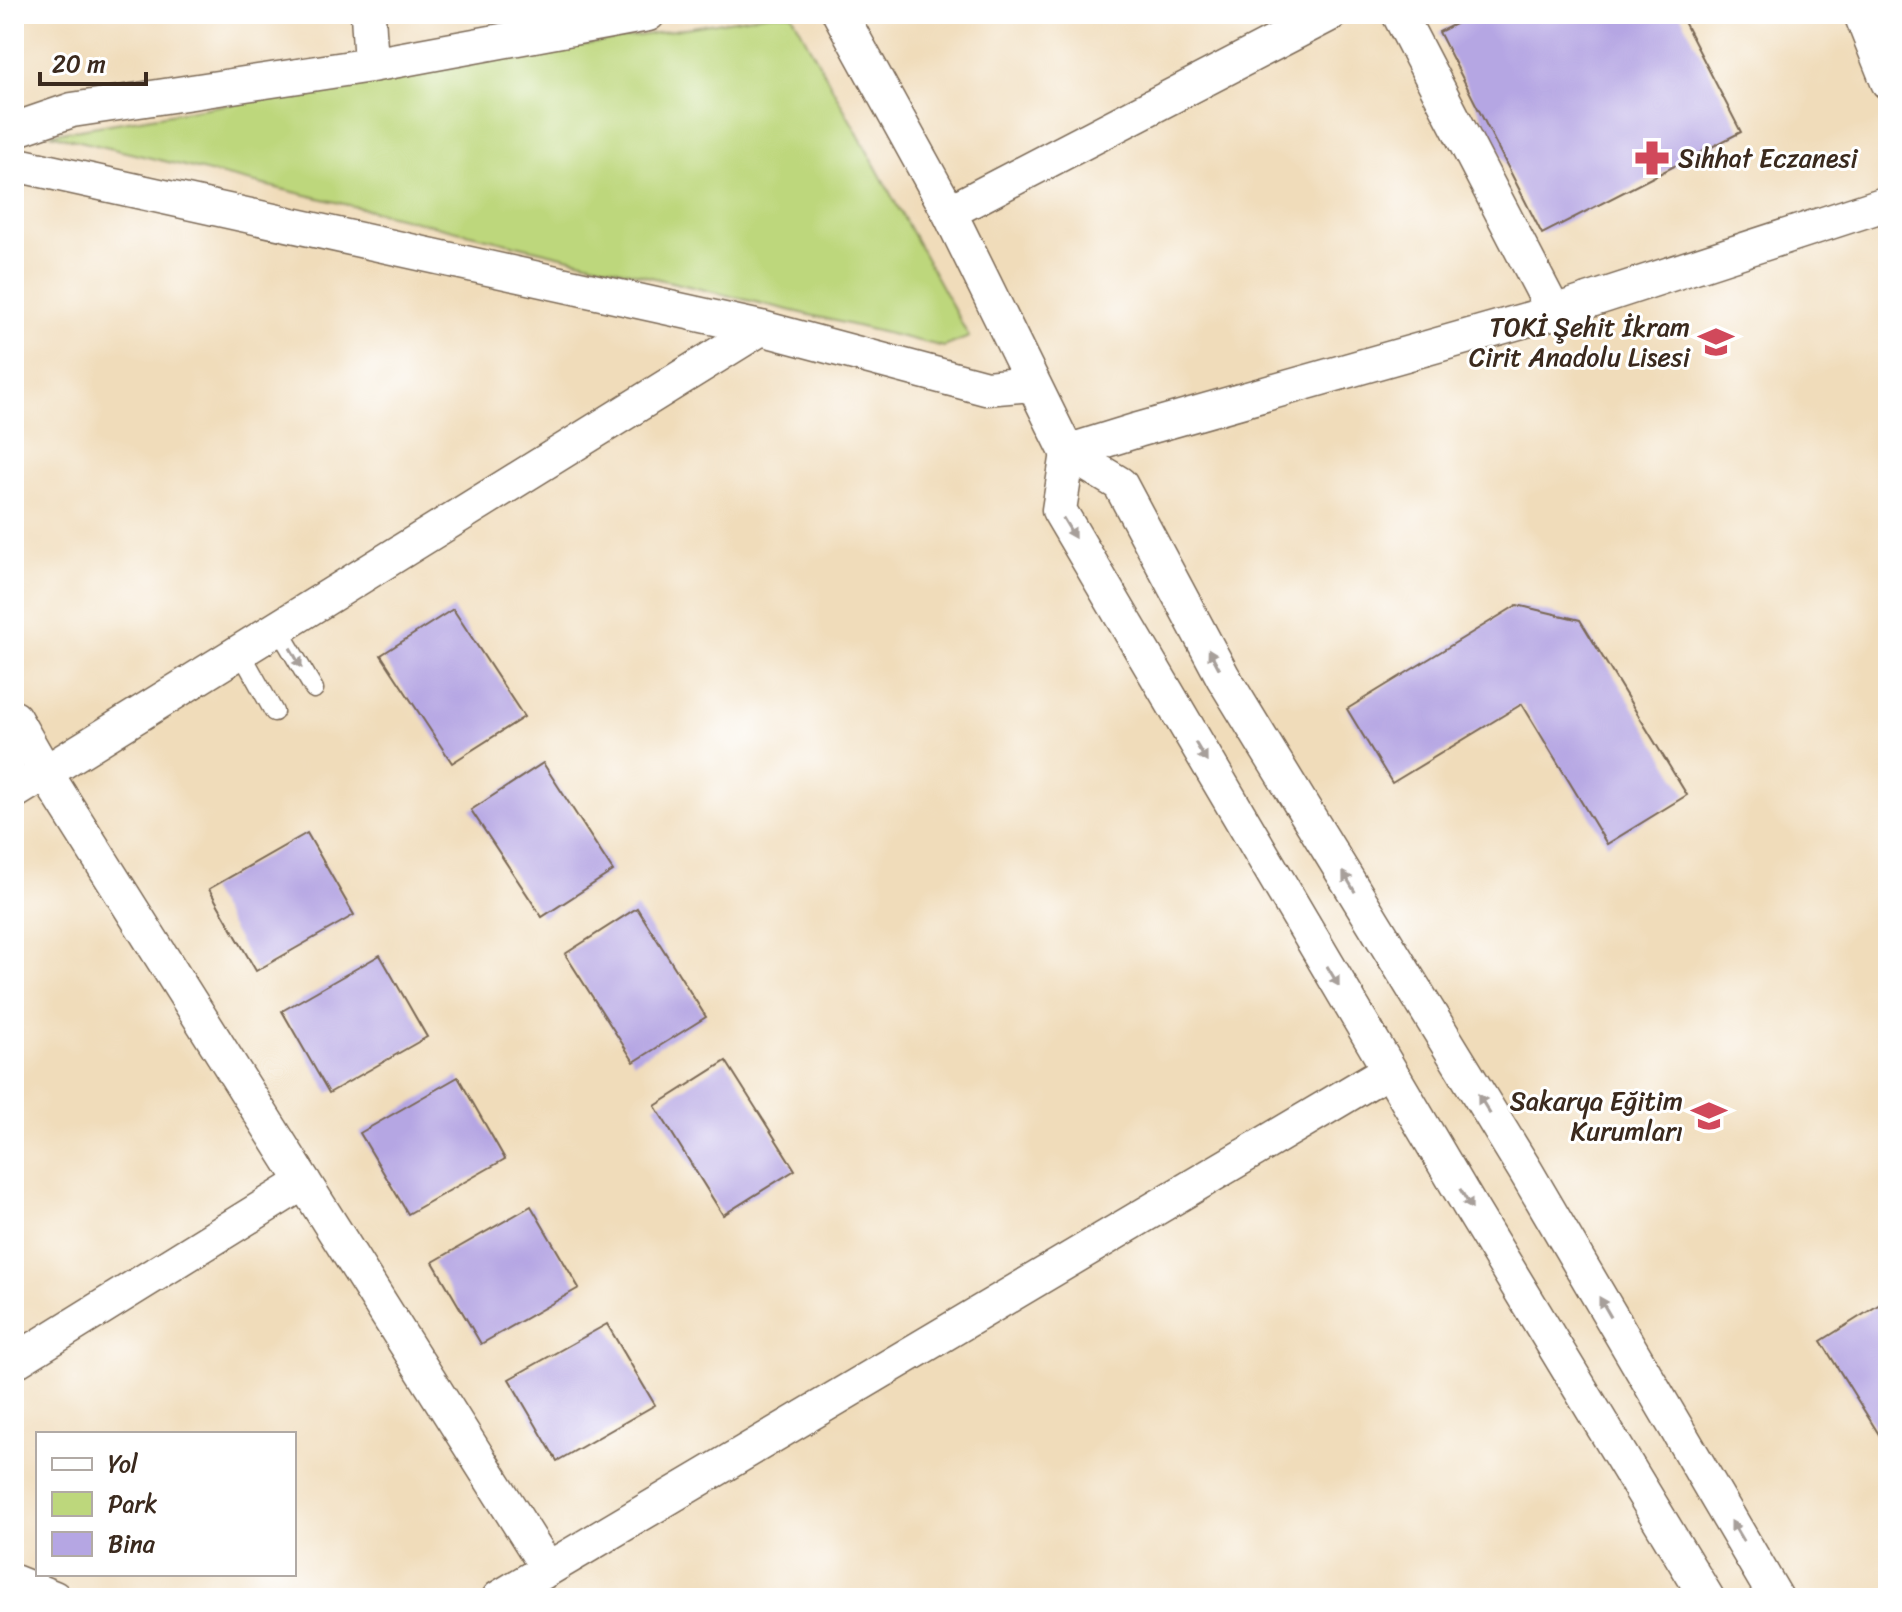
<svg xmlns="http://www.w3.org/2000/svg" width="1902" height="1612" viewBox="0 0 1902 1612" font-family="Sriracha,sans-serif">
  <rect width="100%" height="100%" fill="#fff"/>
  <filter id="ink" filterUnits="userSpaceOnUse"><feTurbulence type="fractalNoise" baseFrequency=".0125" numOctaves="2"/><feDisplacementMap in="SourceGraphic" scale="16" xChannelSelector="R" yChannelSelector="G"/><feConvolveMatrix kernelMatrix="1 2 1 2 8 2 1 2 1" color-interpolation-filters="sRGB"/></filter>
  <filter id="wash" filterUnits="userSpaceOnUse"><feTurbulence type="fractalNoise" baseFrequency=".006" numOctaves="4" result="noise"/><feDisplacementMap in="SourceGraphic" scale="32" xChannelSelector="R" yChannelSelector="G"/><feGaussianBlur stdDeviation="1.8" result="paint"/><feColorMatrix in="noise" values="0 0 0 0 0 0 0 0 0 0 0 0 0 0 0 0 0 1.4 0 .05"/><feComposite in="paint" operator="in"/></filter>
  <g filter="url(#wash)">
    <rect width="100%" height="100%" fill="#f0dcba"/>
    <path fill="#bdd77c" stroke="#7c804d" stroke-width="2" d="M770,14H792L969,337L944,347L50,134Z"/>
    <g id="blocks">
      <path fill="#b5a6e3" d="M1475,14H1680L1741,132L1542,234L1439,32Z
        M1517,605L1580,620L1687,795L1607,844L1522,704L1392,783L1347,709Z
        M453,609L524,717L452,763L381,655Z
        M543,763L613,871L542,917L471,810Z
        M307,833L354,915L256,971L209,889Z
        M637,908L706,1017L634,1062L565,954Z
        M380,955L427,1037L329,1093L282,1011Z
        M726,1061L795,1170L723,1215L655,1106Z
        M458,1077L505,1159L408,1214L360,1133Z
        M531,1206L579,1288L481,1344L433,1262Z
        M1888,1299V1449L1821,1341Z
        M607,1324L655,1405L557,1461L509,1379Z"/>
    </g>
  </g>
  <g filter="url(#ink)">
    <use href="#blocks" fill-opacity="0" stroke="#7a6855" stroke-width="2"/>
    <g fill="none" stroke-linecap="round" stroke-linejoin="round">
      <g stroke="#7a6855" stroke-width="21">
        <path id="service" d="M278,628L314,689
          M240,651L274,712"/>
      </g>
      <g stroke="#7a6855" stroke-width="37">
        <path id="minor" d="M368,14L371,65
          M840,14L949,212L1067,452L1120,484L1223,677L1525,1170L1776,1598
          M1399,14L1554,312
          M1861,14L1888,82
          M14,130L72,110L371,65L648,14
          M14,164L761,328L986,388L1032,384
          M949,212L1330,14
          M1067,452L1138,430L1554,312L1888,203
          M1068,453L1059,510L1472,1210L1707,1598
          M14,718L45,772L548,1569
          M14,792L761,328
          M14,1362L304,1182
          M14,1582L54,1598
          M499,1598L1389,1070"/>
      </g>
      <use href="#service" stroke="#fff" stroke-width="18"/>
      <use href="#minor" stroke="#fff" stroke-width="34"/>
    </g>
    <defs><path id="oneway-solid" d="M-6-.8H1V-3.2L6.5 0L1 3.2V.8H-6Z" transform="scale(2)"/></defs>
    <g fill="#a79f9a">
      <use href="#oneway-solid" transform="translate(1069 528) rotate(59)"/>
      <use href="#oneway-solid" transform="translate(296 658) rotate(60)"/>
      <use href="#oneway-solid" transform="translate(1214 659) rotate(-118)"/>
      <use href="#oneway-solid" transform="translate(1201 752) rotate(59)"/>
      <use href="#oneway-solid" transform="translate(1349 882) rotate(-121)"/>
      <use href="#oneway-solid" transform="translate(1333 976) rotate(59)"/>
      <use href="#oneway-solid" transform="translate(1484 1104) rotate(-121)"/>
      <use href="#oneway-solid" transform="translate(1466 1199) rotate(59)"/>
      <use href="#oneway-solid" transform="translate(1605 1307) rotate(-120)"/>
      <use href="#oneway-solid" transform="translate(1737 1531) rotate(-120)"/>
    </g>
  </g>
  <defs>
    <g id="pharmacy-bare" transform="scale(2.76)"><path d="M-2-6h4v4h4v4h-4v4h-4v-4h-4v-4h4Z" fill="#d1495b" stroke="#fff" stroke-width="2.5" paint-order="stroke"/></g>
    <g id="school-bare" transform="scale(2.76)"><path d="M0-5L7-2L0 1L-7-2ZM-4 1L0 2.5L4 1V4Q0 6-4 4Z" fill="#d1495b" stroke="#fff" stroke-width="2.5" paint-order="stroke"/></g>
  </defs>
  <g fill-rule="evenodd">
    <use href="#pharmacy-bare" x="1652" y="158"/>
    <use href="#school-bare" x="1716" y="342"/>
    <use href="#school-bare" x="1709" y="1116"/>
  </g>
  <g text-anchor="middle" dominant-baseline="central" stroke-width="6" stroke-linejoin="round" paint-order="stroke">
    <g font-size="26" fill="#3b2a1e" stroke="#fff" text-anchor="end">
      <text x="1678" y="158" text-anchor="start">Sıhhat Eczanesi</text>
      <text x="1690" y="327">TOKİ Şehit İkram<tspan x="1690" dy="30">Cirit Anadolu Lisesi</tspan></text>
      <text x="1683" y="1101">Sakarya Eğitim<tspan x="1683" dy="30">Kurumları</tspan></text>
    </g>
  </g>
  <rect width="1902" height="1612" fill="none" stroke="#fff" stroke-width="48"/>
  <rect x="36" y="1432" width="260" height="144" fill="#ffffff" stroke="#b1aaa5" stroke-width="2"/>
  <rect x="52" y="1458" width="40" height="12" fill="#ffffff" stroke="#b1aaa5" stroke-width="2"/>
  <text x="108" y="1472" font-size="24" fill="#3b2a1e">Yol</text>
  <rect x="52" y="1492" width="40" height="24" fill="#bdd77c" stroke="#b1aaa5" stroke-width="2"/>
  <text x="108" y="1512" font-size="24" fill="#3b2a1e">Park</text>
  <rect x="52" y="1532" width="40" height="24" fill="#b5a6e3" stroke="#b1aaa5" stroke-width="2"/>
  <text x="108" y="1552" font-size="24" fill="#3b2a1e">Bina</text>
  <path d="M40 72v12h106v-12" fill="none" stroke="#3b2a1e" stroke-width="4"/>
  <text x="52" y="72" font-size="24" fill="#3b2a1e" stroke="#ffffff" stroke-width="6" paint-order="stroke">20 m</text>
</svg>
